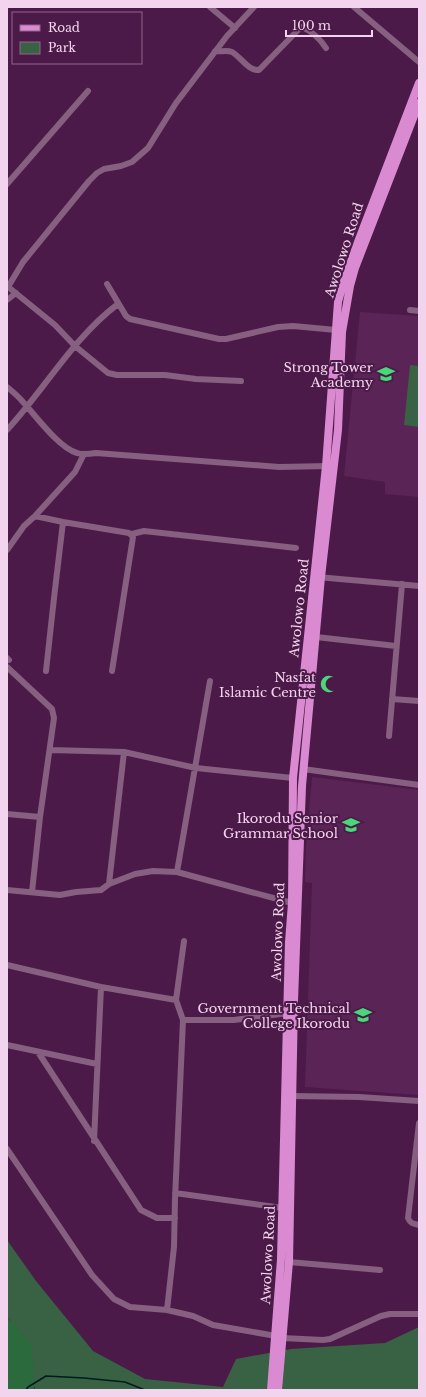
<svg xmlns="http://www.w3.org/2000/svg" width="426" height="1397" viewBox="0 0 426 1397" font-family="'Libre Baskerville',serif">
  <rect width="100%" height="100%" fill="#4c1a48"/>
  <path fill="#5a2456" d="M360,312L419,316V497L385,494V482L344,476Z
    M312,777L419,790V1095L305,1087L312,883L305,882L306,848Z"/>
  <path fill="#386243" d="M410,365L419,366V427L404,425Z
    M7,1240L36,1281L93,1351L145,1379L223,1387L236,1359L291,1349L385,1343L419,1327V1390H34L35,1389L10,1320L7,1317Z"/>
  <path fill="#2a6a3d" d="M7,1317L32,1346L34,1390H7Z"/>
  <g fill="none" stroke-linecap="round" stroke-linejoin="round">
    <path stroke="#001c22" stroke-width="1.5" d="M26,1390L28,1387L46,1376L84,1378L125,1382L145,1390"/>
    <path stroke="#865f81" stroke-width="6" d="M210,7L235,28
      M354,7L419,62
      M215,51C221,52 227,50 232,52C241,57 248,71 259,70L301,27C311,30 321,40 326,48
      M7,184L88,91
      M107,284L126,316L130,319L219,339H226L278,327L293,326L336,330
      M7,286L55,325L75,346L108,373L117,375H165L196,379L241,381
      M8,287L23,262L89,181L97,173L104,169L121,166L132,162L148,148L176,103L227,36L254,7
      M7,300L16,293
      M410,310L419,311
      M7,387C12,391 18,396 23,402C35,415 59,448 77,453C83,455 90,454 96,453L279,467L329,466
      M7,430C44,390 74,337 118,304
      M35,516L63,522L129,533L133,537L112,671
      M132,534L144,531L296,548
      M7,550L24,526L35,516L75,472L84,454
      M317,577L419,586
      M316,637L396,646
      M7,658L9,660
      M7,667L52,709L54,718L40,817L32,892
      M46,671L54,598L63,522
      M392,699L419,701
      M389,736L402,584
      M50,750L124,752L196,768L293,778
      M303,769L419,785
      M7,814L40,817
      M177,872L210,681
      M109,884L124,752
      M7,890L60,895L76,892L101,890L109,884L135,874L153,871L177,872L292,903
      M7,965L101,987L176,1000
      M183,1020H234L288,1013
      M7,1045L97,1064
      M38,1052L141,1210L157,1218H175
      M292,1096L359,1097L419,1101
      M419,1123L408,1218C410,1223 413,1224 419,1225
      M94,1141L101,987
      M7,1149L92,1275L114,1299L130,1307L167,1310L193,1316L213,1325L276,1336
      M175,1193L283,1208
      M289,1262L380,1270
      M167,1310L174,1247L175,1199L183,1020L176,1000L184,941
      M282,1338L323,1340L330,1339L381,1316L390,1314H419"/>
    <path stroke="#da8ad1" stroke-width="8" d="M271,1390L281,1259L289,942L292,903L293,778L326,466L338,302L343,284L358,242L419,83
      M278,1390L289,1262L294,1001L302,786L321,577L338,430L342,332L350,286L355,268L419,103"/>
  </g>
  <defs>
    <g id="school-bare" transform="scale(1.38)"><path d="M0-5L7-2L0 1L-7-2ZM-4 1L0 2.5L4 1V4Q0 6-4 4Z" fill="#48d779" stroke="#4c1a48" stroke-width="2.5" paint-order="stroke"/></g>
    <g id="mosque-bare" transform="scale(1.38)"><path d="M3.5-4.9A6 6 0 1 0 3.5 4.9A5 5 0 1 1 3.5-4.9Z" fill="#48d779" stroke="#4c1a48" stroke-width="2.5" paint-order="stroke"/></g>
  </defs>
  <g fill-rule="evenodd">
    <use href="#school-bare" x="386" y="374"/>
    <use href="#mosque-bare" x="329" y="684"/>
    <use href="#school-bare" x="351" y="825"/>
    <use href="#school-bare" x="363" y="1015"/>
  </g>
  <g text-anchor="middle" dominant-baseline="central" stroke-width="4" stroke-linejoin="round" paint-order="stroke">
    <g font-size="13" fill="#f3d4ee" stroke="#4c1a48">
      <text transform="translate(344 250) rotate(-72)">Awolowo Road</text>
      <text transform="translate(299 608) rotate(-84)">Awolowo Road</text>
      <text transform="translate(278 932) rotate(-88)">Awolowo Road</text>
      <text transform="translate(268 1255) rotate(-87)">Awolowo Road</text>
    </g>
    <g font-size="13" fill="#f3d4ee" stroke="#4c1a48" text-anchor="end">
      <text x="373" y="367">Strong Tower<tspan x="373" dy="15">Academy</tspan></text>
      <text x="316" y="677">Nasfat<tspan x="316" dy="15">Islamic Centre</tspan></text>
      <text x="338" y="818">Ikorodu Senior<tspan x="338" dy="15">Grammar School</tspan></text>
      <text x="350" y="1008">Government Technical<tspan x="350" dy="15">College Ikorodu</tspan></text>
    </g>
  </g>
  <rect width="426" height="1397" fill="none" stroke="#f3d4ee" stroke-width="16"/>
  <rect x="12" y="12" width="130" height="52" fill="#4c1a48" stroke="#8f648a"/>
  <rect x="20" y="25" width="20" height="6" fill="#da8ad1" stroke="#8f648a"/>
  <text x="48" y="32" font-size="12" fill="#f3d4ee">Road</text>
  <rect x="20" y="42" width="20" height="12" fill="#386243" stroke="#8f648a"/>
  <text x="48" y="52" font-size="12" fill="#f3d4ee">Park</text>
  <path d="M286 30v6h86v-6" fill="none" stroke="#f3d4ee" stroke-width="2"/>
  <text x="292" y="30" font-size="12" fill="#f3d4ee" stroke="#4c1a48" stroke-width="3" paint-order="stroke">100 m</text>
</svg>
